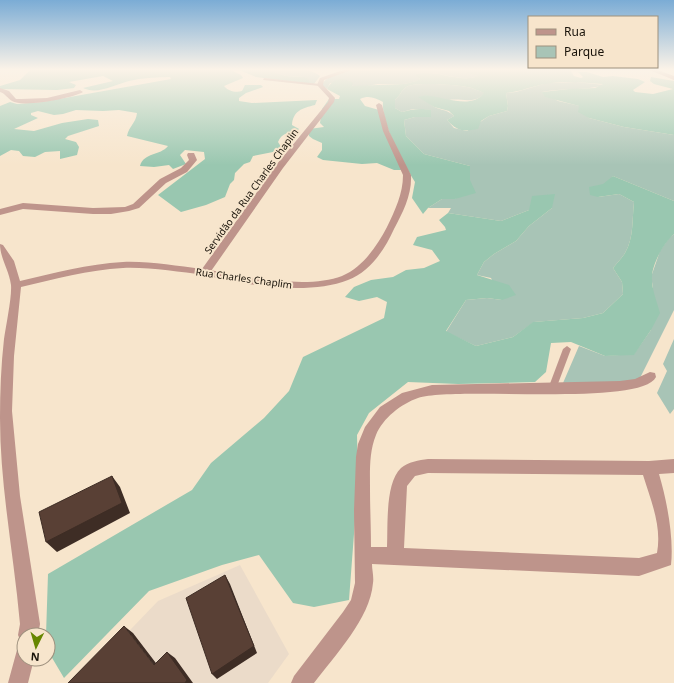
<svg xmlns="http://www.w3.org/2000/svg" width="674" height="683" viewBox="0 0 674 683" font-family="'Noto Sans',sans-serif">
  <rect width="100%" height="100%" fill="#f7e5cc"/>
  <path fill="#ebdbc9" d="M240,565L289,654L268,683H79L158,601Z"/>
  <path fill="#a8c4b6" d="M266,69C281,69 308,66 320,76L314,84H309L305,77L286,76Z
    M373,69H452L479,76C465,82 446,74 431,73C426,72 420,73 415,74L420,79L417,81L404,84H378L362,87L330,83L327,89L322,85C326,75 346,69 357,70C363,70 368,72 373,69Z
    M576,82L605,85C585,91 562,88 542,92L558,101L580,106L589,118L624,127L674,135V201L613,176L598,197L619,194L634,202C632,219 634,238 625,253C622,258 617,263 613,268L622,282L623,294L603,313L583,318L534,322L513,337L476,346L446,332L466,300L487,298L502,300L491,278L477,275L484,262L494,254L516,241L529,226L552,208L529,210L501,221L448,213L451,208H428L442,199H455L470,180V166L424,154L406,136L404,120L415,117H431V110L413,109L402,112L395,108V100C400,96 401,91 405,88C411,81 457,85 467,87C473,88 479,91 485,93C473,105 463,98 449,100C443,100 436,103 430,104C438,111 446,108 454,116L447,120L454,128L467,131L489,116L507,111L508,106L506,93L516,92L547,83Z
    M674,234V310L638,382L563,383L579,346L605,356L634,354L651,330L653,287L651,277L660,251L669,238Z
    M674,339V409L670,414L657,393L667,371L663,364Z"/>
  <path fill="#99c7b0" d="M31,69H229L241,75L243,78L224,86C228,91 236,93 242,91L245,85H261L263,87L246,93L239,98V101L252,103L317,100L315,105C302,108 293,111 292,125L299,129L296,132C287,133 282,133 278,142L283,150L253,156L250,162L244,164L235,173L234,180L230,184L225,197L206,205L181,212L158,195L205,159L204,152L185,150L180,155L186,164L173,169L169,165L154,167L140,166C144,152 160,156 168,146L127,136C129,126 136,123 137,113L119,110L103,111L76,110L63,114L54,115L38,111L31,113V115L38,118L14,129L34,131L62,123L88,119L98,120L99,126L68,136L65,139L76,142L79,147L77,155L60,159V151L45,152L35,157L23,156L19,151L11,150L0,156V106L10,102L17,104L42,102L171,79L170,77C156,77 142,78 129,81C114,85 97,95 83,88L113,81L103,76L69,82L76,85L74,88L57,90L0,89V86L20,80Z
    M237,69H266L286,76L305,77L309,80V84L256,77Z
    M452,69H571L570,70L574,76L581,78L583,77L578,72H587L603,77L613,76L638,79L645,82L633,90L635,92L653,94L673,89L654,84L650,81L651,77L674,81V135L624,127L589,118L578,112L579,106L545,97L542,92L569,89L595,88L603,84C584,83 565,80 546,84C532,86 520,92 506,93L508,106L507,111L489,116L481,121L478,129C463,132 457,131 447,120L454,116L449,111L434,107L418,97C422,96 426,95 430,96C447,98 472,109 484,93C479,91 473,88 467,87C457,85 411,81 405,88C401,91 400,96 395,100V108L402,112C413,109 420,108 431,110V117H415L404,120L406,136L424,154L470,166V180L476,193L455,199H442L428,208L423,214L412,198L415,182C404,164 381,124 383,102C375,98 369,95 360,99L365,106L379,110L402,170H394L377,163L362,164L323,160L317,157L322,150V143L313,139L309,136V129L324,127L320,123L322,109L329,99H339L340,96L327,89C333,78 343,77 353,83L352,86L404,84L416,81L420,79L416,76L415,74C420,73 426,72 431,73C445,74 465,82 478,76Z
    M613,176L674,201V234C664,242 651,266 652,279C652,290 657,302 660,313L651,330L634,355L605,356L571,342L551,343L546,372L535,382L458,384L408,382L369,413L357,435L358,481L349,600L314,607L293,603L259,555L222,565L149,591L64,678L48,651V635H46L48,574L192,490L211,463L264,418L289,391L303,357L384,318L387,302L377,297L359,301L345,297L354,287L371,280L393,277L406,270L424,268L440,261L432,250L413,245L417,237L446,230L445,227L439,220L448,213L501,221L529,210L532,196L555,194L552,208L529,226L516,241L494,254L484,262L477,275L509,285L516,295L502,300L487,298L466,300L446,331L476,346L513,337L533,322L583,318L603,313L623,294L622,282L613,268C617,263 622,258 625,253C634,238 632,219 634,202L619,194L598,197L590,195L589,187L603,184Z"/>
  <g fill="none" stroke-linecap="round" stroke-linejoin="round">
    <path fill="#be948b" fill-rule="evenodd" d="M264,78L320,84L322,85L320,86L263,80Z
      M567,346L571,349L556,389L555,391L552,392L549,391L548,389L563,349Z"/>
    <path fill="#be948b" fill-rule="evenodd" d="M647,69H655L674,76V80Z
      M0,88L9,91L16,99H21L47,98L80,90L83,92C73,98 23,108 12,101C7,98 6,94 0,92Z
      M379,103L382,105L389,131L411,175C412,195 403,212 394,229C385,249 370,272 348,280C308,296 242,285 201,274L200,272L205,269C242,276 306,290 342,276C363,267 377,246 387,227C395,210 403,194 403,175L383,131L376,105Z
      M188,153H194L197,160L187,172L166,183L139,208L129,211L111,214H93L23,209L0,215V209L23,203L93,208L125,207L133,204L160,179L181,168L189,160L187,155Z
      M650,372L655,373L656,377C641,407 457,386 418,398C401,404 383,418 376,435C369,452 370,471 370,489C370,508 371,527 371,547H387C388,526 385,483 401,468C408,462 419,460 428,459L649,461L674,459V473L659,474C667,501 674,538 671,565L639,576L372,564C372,570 374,577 373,583C370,619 335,655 314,683H291L294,676L343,612L351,600L355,583L354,510L356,457L358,444L365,427L380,407L402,393L432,385L620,381L635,379ZM428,473L643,475C651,501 662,526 657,553L639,558L404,548L407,486L415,476Z"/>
    <path fill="#be948b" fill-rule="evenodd" d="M346,69H354L324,80L323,85L335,98L334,102L283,168L209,274L205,275C178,272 150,267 123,268C88,270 55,279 21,287L14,356L12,411L20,496L40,624L38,635H24V643L21,642L18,635L20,624C14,555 0,487 0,418C0,392 1,365 4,339C6,325 12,297 11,285C9,270 0,258 0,244L3,245L14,261L20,281C54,273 88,264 123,262C149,261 176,266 202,269L277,164L328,102L329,98L317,85L320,78Z
      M24,647V659H34L28,683H8L17,650Z"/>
  </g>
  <path fill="#3e2d25" d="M112,476L120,487L130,513L57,552L46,542Z
    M225,575L230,584L257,653L217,679L212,674Z
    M124,626L133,633L162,671L154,665Z
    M167,652L175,658L193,683H185Z"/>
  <path fill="#594035" stroke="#3e2d25" d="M112,476L122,503L46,542L39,512Z
    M225,575L254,646L212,674L186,598Z
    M124,626L154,665L167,652L187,680L185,683H68Z"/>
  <linearGradient id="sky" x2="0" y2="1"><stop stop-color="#7bacd5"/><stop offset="0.42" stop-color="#fbf3e8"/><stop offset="1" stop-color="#fbf3e8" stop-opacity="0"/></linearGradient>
  <rect width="674" height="165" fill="url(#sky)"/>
  <g text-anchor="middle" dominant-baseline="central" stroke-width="4" stroke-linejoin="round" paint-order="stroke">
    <g font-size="10" fill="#19130a" stroke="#f7e5cc">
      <text transform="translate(251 191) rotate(-54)">Servidão da Rua Charles Chaplin</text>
      <text transform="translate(244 278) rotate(8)">Rua Charles Chaplim</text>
    </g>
  </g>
  <rect x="528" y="16" width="130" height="52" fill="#f7e5cc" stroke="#9e917e"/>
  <rect x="536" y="29" width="20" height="6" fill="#be948b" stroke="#9e917e"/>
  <text x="564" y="36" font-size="12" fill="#19130a">Rua</text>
  <rect x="536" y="46" width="20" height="12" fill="#a8c4b6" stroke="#9e917e"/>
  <text x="564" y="56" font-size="12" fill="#19130a">Parque</text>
  <g transform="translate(36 647) rotate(185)"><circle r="19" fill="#f7e5cc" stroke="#9e917e"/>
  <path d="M0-3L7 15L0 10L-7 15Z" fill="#678600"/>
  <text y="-6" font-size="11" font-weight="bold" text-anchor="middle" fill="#19130a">N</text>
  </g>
</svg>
